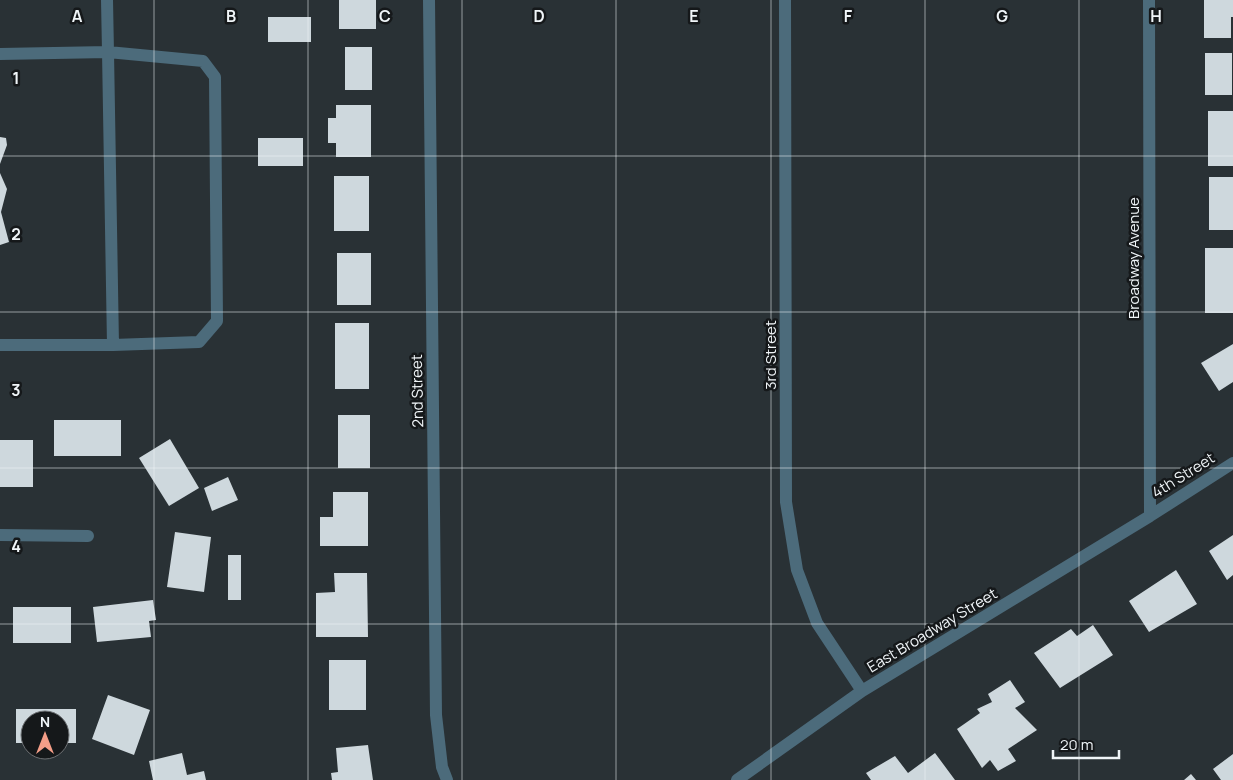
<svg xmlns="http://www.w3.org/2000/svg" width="1233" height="780" viewBox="0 0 1233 780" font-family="Manrope,sans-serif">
  <rect width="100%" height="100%" fill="#293135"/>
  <path fill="#ced8dd" d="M339,0H376V29H339Z
    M1204,0H1233V17H1231V38H1204Z
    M268,17H311V42H268Z
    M345,47H372V90H345Z
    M1205,53H1232V95H1205Z
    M336,105H371V157H336V143H328V118H336Z
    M1208,111H1233V166H1208Z
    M0,137L6,138L7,145L0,164Z
    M258,138H303V166H258Z
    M0,173L7,189L1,212L9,242L0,245Z
    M334,176H369V231H334Z
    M1209,177H1233V230H1209Z
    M1205,248H1233V313H1205Z
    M337,253H371V305H337Z
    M335,323H369V389H335Z
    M1233,344V382L1219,391L1201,363Z
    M338,415H370V468H338Z
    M54,420H121V456H54Z
    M170,439L199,488L169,506L139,458Z
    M0,440H33V487H0Z
    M228,477L238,500L212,511L204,488Z
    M333,492H368V546H320V517H333Z
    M175,532L211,537L204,592L167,587Z
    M1233,535V575L1227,580L1209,551Z
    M228,555H241V600H228Z
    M1176,570L1197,604L1149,632L1129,601Z
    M334,573H367L368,637H316V593L335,592Z
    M153,600L156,620L149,621L151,637L97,642L93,607Z
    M13,607H71V643H13Z
    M1093,625L1113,655L1060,688L1034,653L1071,629L1077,636Z
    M329,660H366V710H329Z
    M1010,680L1025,702L1015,708L1037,730L1008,749L1016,761L998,771L990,760L982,768L957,729L980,713L977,709L992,702L988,694Z
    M108,695L150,710L134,755L92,739Z
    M16,709H76V743H60V720H30V743H16Z
    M368,745L373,780H332L331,773L338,772L336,748Z
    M182,753L187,775L204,771L206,780H153L149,761Z
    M935,753L955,780H871L866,773L895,756L908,773Z
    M1233,754V780H1221L1213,769Z
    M1191,774L1196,780H1184Z"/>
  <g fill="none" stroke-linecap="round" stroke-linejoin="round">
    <path stroke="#4c6b7b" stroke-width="12" d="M107,0L108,52L203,61L215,77L217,321L199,342L113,345
      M429,0L436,715L442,767L447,780
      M785,0L786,502L797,570L817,623L862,691
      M1149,0L1150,516
      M0,54L108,52L113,345H0
      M0,535L88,536
      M737,780L862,691L1150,516L1233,463"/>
  </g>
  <path fill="none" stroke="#f0f5f8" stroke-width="1" stroke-opacity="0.55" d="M154,0V780M308,0V780M462,0V780M616,0V780M771,0V780M925,0V780M1079,0V780M0,156H1233M0,312H1233M0,468H1233M0,624H1233"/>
  <g text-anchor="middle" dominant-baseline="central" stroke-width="5" stroke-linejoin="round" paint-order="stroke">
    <g font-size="15" fill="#f0f5f8" stroke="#15181a">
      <text transform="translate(1133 258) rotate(-90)">Broadway Avenue</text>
      <text transform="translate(770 355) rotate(-90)">3rd Street</text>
      <text transform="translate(417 391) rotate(-91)">2nd Street</text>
      <text transform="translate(1183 475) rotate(-32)">4th Street</text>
      <text transform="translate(932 630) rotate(-31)">East Broadway Street</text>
    </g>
  </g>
  <g font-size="16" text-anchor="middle" font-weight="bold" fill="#f0f5f8" stroke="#15181a" stroke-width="5" stroke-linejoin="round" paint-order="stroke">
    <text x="77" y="22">A</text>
    <text x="231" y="22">B</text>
    <text x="385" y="22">C</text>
    <text x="539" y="22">D</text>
    <text x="694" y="22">E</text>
    <text x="848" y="22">F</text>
    <text x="1002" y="22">G</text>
    <text x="1156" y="22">H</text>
    <text x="16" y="84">1</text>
    <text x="16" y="240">2</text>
    <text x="16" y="396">3</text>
    <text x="16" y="552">4</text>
  </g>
  <g transform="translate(45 735)"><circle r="24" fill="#15181a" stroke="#6d7073"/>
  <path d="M0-4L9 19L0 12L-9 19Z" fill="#f49e88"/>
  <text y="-8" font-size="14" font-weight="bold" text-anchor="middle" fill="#f0f5f8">N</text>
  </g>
  <path d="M1053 750v8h66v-8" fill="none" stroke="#f0f5f8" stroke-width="2.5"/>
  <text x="1060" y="750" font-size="15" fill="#f0f5f8" stroke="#15181a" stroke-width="4" paint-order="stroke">20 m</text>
</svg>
